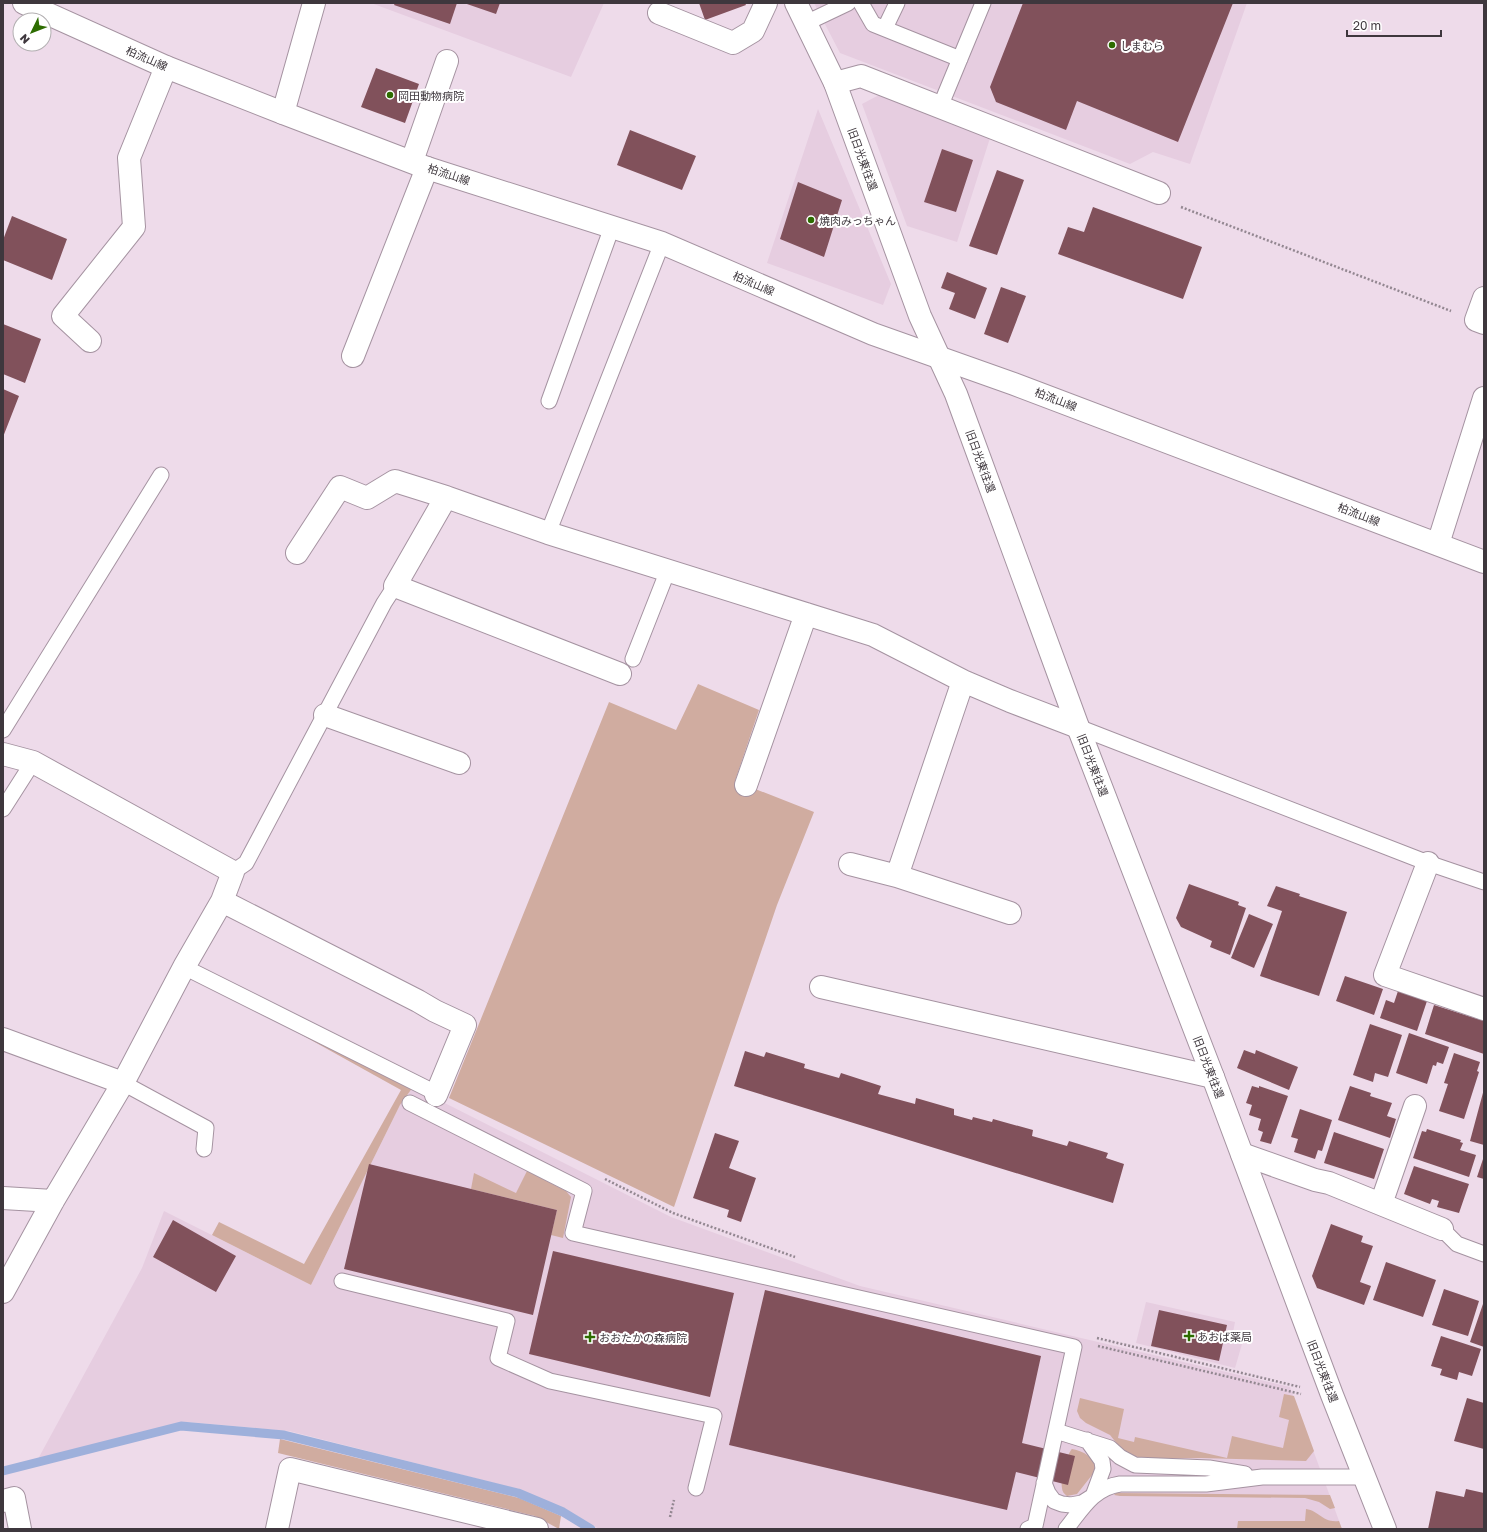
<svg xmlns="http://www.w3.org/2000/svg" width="1487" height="1532" viewBox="0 0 1487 1532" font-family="'Golos Text','Noto Sans JP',sans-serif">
  <rect width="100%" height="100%" fill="#eedbea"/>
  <path fill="#e6cde0" d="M371,3H604L571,77Z
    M814,3H1247L1190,164L1153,152L1130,164L840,53Z
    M879,95L990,138L957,242L907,226L862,104Z
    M818,109L891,284L883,305L767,263Z
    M413,1087L671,1217L860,1286L1290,1387L1342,1529H599L566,1509L518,1489L289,1431L188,1422L39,1461L38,1459L142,1268L164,1211L311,1285L400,1105Z
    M1146,1302L1235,1322L1231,1343L1242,1344L1235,1368L1136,1343Z"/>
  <path fill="#d0aca0" d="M698,684L759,710L735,781L814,812L777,905L674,1207L449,1098L609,702L676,730Z
    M257,1010L413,1087L400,1105L311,1285L212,1235L219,1222L304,1264L401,1090Z
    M527,1171L566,1191L571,1197L563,1238L551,1235L557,1210L471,1189L474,1173L516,1193Z
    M1284,1394L1294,1396L1314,1451L1306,1461L1201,1458L1147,1459L1134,1456L1122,1450L1110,1435L1086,1423L1080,1418L1077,1411L1080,1398L1124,1409L1118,1438L1134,1442L1135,1437L1227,1458L1232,1436L1283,1448L1289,1420L1279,1417Z
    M280,1439L519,1498L561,1516L559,1529L535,1516L278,1453Z
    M1072,1449C1084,1451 1095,1458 1096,1470L1077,1494L1067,1496C1064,1494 1062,1491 1062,1488C1060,1481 1067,1453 1072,1449Z
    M1116,1493L1330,1495L1335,1508L1330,1509L1319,1502L1305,1498L1120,1496L1114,1495Z
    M1306,1509C1320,1511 1322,1523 1339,1521L1342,1529H1237L1238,1521H1305Z"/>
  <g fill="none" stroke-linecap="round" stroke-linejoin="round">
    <path stroke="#9eb0db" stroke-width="9" d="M3,1471L181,1426L284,1435L518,1493L563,1512L591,1529"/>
  </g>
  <path fill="#81515b" d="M395,3H457L450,24L394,5Z
    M464,3H500L496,14Z
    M699,3H745L746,5L705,20Z
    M1023,3H1233L1178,142L1077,101L1066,130L996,102L990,87Z
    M376,68L419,84L405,123L361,107Z
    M630,130L696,156L682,190L617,165Z
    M942,149L973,160L956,212L924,202Z
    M997,170L1024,180L997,255L969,246Z
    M798,182L842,200L824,257L780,239Z
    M1093,207L1202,247L1183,299L1058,254L1068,227L1084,232Z
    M12,216L67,239L52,280L3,260V240Z
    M947,272L987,288L975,319L949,309L955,293L941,288Z
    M1001,287L1026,296L1008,343L984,334Z
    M3,324L41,339L25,383L3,374Z
    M3,389L19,396L3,437Z
    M1189,884L1239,902L1238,905L1246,908L1230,955L1210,947L1212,941L1181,927L1176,918Z
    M1276,886L1300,894L1299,896L1347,912L1319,996L1260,976L1282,911L1267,906Z
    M1249,914L1273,924L1254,968L1231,958Z
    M1345,976L1383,989L1374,1015L1336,1001Z
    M1398,991L1427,1001L1417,1031L1380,1018L1386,1000L1394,1003Z
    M1434,1005L1484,1021V1054L1425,1034Z
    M1370,1024L1402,1035L1388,1077L1375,1073L1373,1082L1353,1075Z
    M1409,1033L1449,1047L1443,1064L1437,1062L1436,1066L1433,1065L1427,1084L1396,1073Z
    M1244,1050L1255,1054L1256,1050L1298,1067L1289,1090L1237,1068Z
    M745,1051L764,1057L766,1052L805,1064L804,1068L839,1078L841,1073L881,1086L878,1094L915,1104L916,1098L954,1109V1115L972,1120L973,1117L992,1122L993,1119L1033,1130L1032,1136L1067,1146L1069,1141L1108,1153L1106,1158L1124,1164L1113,1203L734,1086Z
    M1454,1053L1480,1062L1477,1071L1479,1072L1464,1119L1439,1111L1448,1084L1444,1083Z
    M1252,1086L1259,1088V1086L1288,1096L1271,1144L1260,1141L1263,1132L1258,1130L1261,1119L1249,1115L1252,1105L1246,1103Z
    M1350,1086L1371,1093L1370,1096L1392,1103L1387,1116L1396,1119L1390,1138L1338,1120Z
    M1484,1089V1145L1470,1141Z
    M1300,1109L1332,1120L1322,1151L1318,1150L1315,1159L1294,1152L1298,1139L1291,1137Z
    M1427,1129L1461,1140L1460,1142L1463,1143L1460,1150L1476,1155L1469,1177L1413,1158L1422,1131L1426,1132Z
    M1334,1132L1384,1149L1374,1179L1324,1163Z
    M715,1133L739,1141L729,1168L756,1178L741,1222L727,1217L729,1210L693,1198Z
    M1484,1156V1179L1477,1177Z
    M369,1164L557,1210L533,1315L344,1269Z
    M1414,1166L1469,1184L1459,1213L1437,1207L1439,1201L1432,1199L1430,1204L1404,1194Z
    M173,1220L236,1256L216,1292L153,1257Z
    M1331,1224L1363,1236L1361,1242L1373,1246L1360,1282L1371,1286L1364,1305L1317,1288L1312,1276Z
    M553,1251L734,1293L710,1397L529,1354Z
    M1386,1262L1436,1280L1423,1317L1373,1300Z
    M1444,1289L1479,1301L1468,1336L1432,1325Z
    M765,1290L1041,1356L1022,1443L1075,1456L1068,1485L1016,1472L1007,1510L729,1445Z
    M1484,1301V1347L1470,1342Z
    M1159,1310L1227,1325L1219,1361L1151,1346Z
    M1441,1336L1481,1349L1472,1376L1459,1372L1457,1380L1440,1375L1442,1369L1431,1366Z
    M1467,1398L1484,1403V1449L1454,1441Z
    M1466,1489L1484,1493V1529H1428L1436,1491L1464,1497Z"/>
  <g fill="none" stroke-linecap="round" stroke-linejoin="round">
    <g stroke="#a593a1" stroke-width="17">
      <path id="service" d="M861,3L873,24L960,59
        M806,23L848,3
        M885,28L897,3
        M940,107L983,3
        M549,401L612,227
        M548,533L662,243
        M633,659L668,570
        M1078,727L1428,863L1484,882
        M3,730L161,475
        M3,809L33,762
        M233,872L246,863L384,603L395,586
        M184,967L428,1089L436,1095
        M123,1083L206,1128L204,1149
        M410,1103L584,1191L573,1233L1074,1347L1035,1526L1028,1529
        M1442,1229L1457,1244L1484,1254
        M342,1281L507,1321L498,1358L550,1381L714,1416L696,1488
        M1056,1431L1110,1448L1120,1457L1135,1465L1209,1468L1245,1474
        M1044,1483L1048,1493L1054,1501L1062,1504L1071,1505L1082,1503L1093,1496L1103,1469L1102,1461L1087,1440
        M1066,1529C1082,1509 1093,1488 1120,1484H1206L1262,1477H1365"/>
    </g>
    <g stroke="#a593a1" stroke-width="24">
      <path id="minor" d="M659,13L733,43L753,31L766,3
        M835,83L861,76L1159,193
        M283,113L314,3
        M412,161L447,61
        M1484,298L1476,320L1484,323
        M90,341L63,316L134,227L129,158L166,67
        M353,356L427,168
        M1438,544L1484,398
        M297,553L340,487L367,498L395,481L446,497
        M620,674L395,586L446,497L548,533L873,635L963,681L1010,701L1078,727
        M325,715L459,763
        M3,754L33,762L233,872L222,901L184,967L123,1083L53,1201L3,1292
        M746,785L806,614
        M1428,863L1385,975L1484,1009
        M850,864L897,876L1010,913
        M897,876L963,681
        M222,901L418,1001L435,1011L465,1025L436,1095
        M821,987L1213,1077
        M3,1039L123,1083
        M1242,1154L1315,1180L1329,1183L1442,1229
        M3,1198L53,1201
        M1381,1204L1415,1106
        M3,1501L14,1498L20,1529
        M277,1529L290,1469L537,1529"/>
    </g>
    <g stroke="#a593a1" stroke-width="24">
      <path id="tertiary" d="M796,3L835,83L920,316L956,394L1078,727L1213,1077L1332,1395L1385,1529"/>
    </g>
    <g stroke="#a593a1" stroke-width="24">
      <path id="secondary" d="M24,3L166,67L283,113L427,168L662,243L873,334L1014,384L1484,562"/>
    </g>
    <path stroke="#938791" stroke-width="2.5" stroke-dasharray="2 2" stroke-linecap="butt" d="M1181,207L1451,311
      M605,1179L673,1213L795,1257
      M1097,1338L1300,1387
      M1098,1346L1301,1394
      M670,1517L674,1500"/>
    <use href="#service" stroke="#fff" stroke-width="15"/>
    <use href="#minor" stroke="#fff" stroke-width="22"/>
    <use href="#tertiary" stroke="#fff" stroke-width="22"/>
    <use href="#secondary" stroke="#fff" stroke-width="22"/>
  </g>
  <g fill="#2d6c00" stroke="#fff" stroke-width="1.5">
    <circle cx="1112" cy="45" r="4"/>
    <circle cx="390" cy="95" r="4"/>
    <circle cx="811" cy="220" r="4"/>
    <path d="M1187 1330h4v4h4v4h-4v4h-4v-4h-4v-4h4z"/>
    <path d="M588 1331h4v4h4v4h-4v4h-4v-4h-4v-4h4z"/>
  </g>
  <g text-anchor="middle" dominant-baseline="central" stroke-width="4" stroke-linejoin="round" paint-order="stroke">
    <g font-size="11" fill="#3e373d" stroke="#fff" text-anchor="start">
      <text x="1120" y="45">しまむら</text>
      <text x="398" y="95">岡田動物病院</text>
      <text x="819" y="220">焼肉みっちゃん</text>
      <text x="1197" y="1336">あおば薬局</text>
      <text x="599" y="1337">おおたかの森病院</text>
    </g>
    <g font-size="11" fill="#3e373d" stroke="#fff">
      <text transform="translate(147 58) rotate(24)">柏流山線</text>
      <text transform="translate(863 159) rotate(70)">旧日光東往還</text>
      <text transform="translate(449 174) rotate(18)">柏流山線</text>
      <text transform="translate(754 283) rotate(23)">柏流山線</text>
      <text transform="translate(1056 399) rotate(21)">柏流山線</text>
      <text transform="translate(981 461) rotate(70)">旧日光東往還</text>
      <text transform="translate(1359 514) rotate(21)">柏流山線</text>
      <text transform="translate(1093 765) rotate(69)">旧日光東往還</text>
      <text transform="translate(1209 1067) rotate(69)">旧日光東往還</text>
      <text transform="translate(1323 1371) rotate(69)">旧日光東往還</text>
    </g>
  </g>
  <rect width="1487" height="1532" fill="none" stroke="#3e373d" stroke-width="8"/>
  <g transform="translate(32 32) rotate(227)"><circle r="19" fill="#ffffff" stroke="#b2afb1"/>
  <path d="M0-3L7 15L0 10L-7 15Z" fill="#2d6c00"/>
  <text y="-6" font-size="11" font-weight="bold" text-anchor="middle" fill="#3e373d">N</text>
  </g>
  <path d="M1347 30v6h94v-6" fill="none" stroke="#3e373d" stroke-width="2"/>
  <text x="1353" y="30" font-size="12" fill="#3e373d" stroke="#ffffff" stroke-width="3" paint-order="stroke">20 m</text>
</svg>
